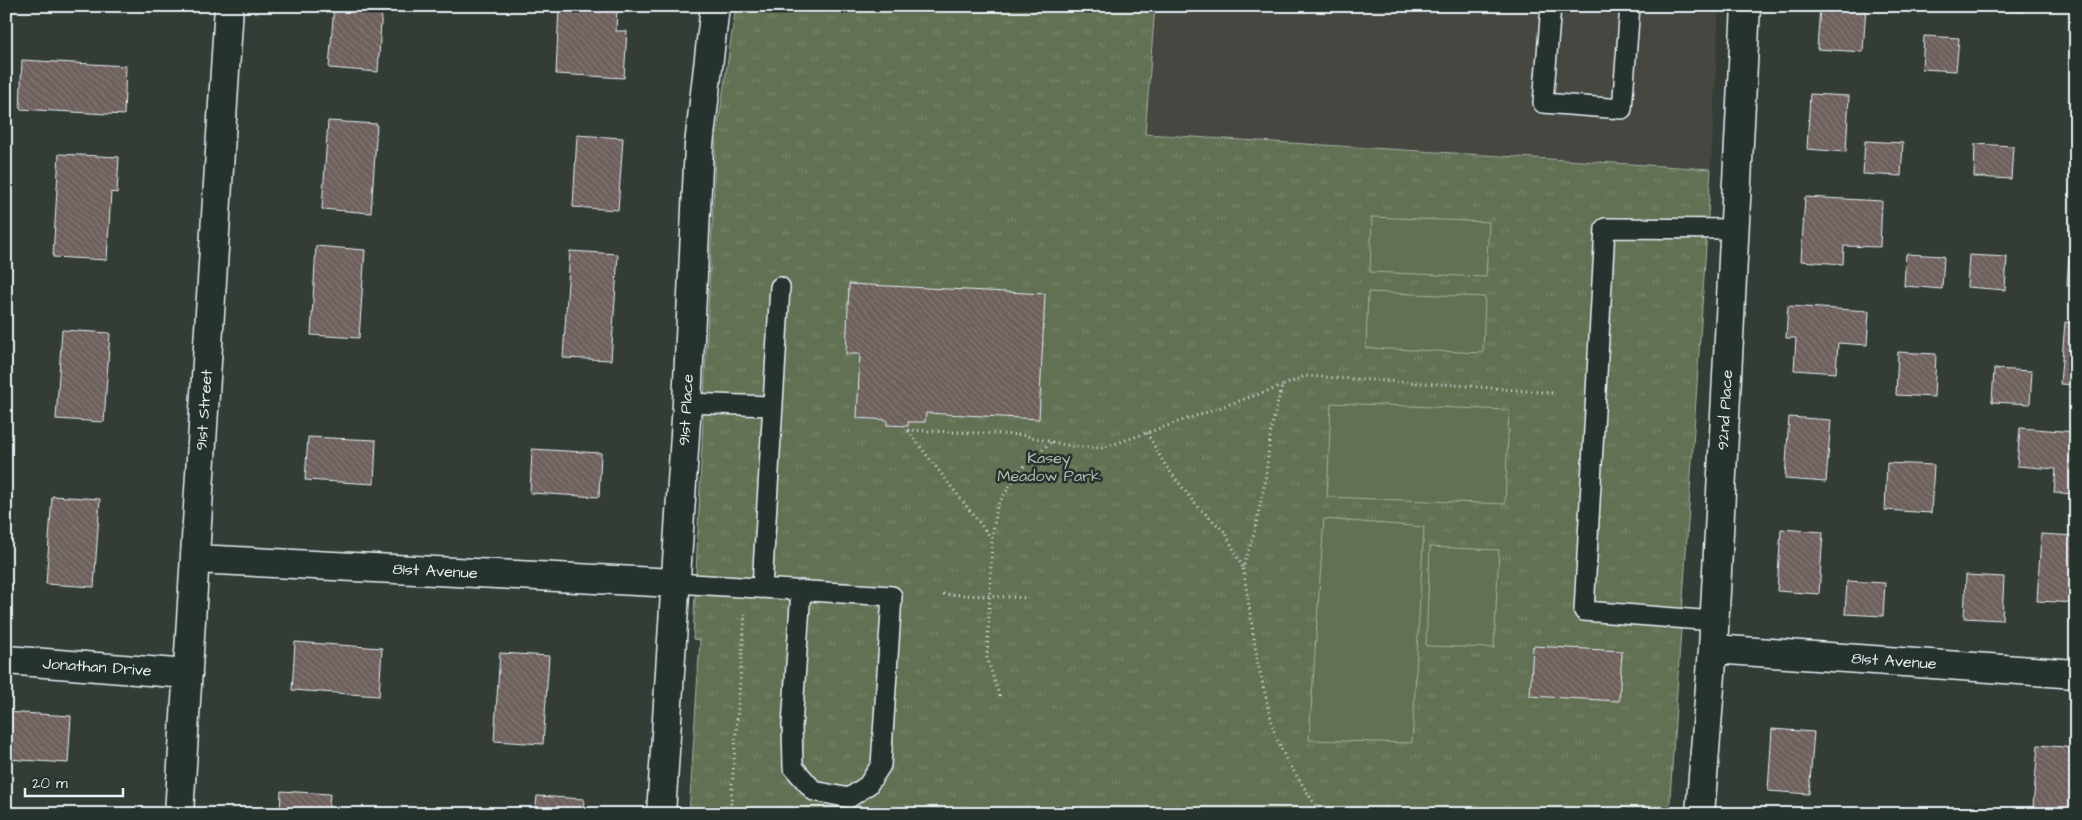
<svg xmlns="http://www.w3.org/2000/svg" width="2082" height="820" viewBox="0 0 2082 820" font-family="'Architects Daughter',sans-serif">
  <defs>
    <pattern id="park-tufts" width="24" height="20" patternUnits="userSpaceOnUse" patternTransform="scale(1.25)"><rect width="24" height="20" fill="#627052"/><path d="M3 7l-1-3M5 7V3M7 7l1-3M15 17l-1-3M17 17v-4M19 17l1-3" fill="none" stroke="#78856c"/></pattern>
    <pattern id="building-back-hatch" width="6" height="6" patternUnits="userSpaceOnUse" patternTransform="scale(1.25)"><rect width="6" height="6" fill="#6d605b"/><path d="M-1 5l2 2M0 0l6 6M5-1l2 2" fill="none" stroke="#827773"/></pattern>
  </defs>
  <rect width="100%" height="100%" fill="#343c36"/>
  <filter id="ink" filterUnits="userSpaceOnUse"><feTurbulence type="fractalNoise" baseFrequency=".02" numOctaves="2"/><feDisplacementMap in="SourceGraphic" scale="10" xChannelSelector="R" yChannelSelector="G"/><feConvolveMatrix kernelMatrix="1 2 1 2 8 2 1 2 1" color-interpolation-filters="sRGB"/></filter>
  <g filter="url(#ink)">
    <path fill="#454741" d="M1155,6H1719L1711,169L1144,134Z"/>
    <path fill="url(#park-tufts)" stroke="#a5b0a5" d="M736,6H1155L1145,134L1711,169L1669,814H689L700,640L693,639L716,139Z"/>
    <path fill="#627052" stroke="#a5b0a5" d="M1372,217L1489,222L1486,277L1370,272Z
      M1368,292L1485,297L1483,353L1366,348Z
      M1331,403L1509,410L1505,504L1327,497Z
      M1324,519L1424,527L1412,743L1309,740Z
      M1430,547L1499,550L1494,648L1426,646Z"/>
    <path fill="url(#building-back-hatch)" stroke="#e8f1f8" d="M334,6H382L378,72L329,68Z
      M559,6L617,8L616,31H627L624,78L556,74Z
      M1820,6H1866L1863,52L1817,49Z
      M1985,6H2023V12L1985,9Z
      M1924,36L1959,38L1956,71L1922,69Z
      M22,60L126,66L124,115L20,109Z
      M1810,94L1849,96L1846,152L1807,149Z
      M328,121L377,124L371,213L322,209Z
      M577,135L623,138L618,210L573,207Z
      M1865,141L1903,143L1901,176L1863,174Z
      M1975,144L2013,146L2011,179L1974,177Z
      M59,154L119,157L117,193L111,192L107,260L53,257Z
      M1805,197L1882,201L1880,247L1844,246L1843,264L1801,261Z
      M2071,223L2076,224V286H2067Z
      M316,246L365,250L359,338L311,335Z
      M570,251L618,254L611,360L563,358Z
      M1906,254L1944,256L1942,289L1904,286Z
      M1969,255L2007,257L2005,290L1967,287Z
      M849,284L1045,294L1039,419L926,413L925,422H908V426L887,425V420L857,418L860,354H846Z
      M1788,306L1869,311L1867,345L1838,343L1836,373L1794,370L1796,338H1786Z
      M2065,322L2076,323V385L2060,384Z
      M62,330L110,333L104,422L56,419Z
      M1898,352L1936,354L1934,397L1896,395Z
      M1994,369L2032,371L2030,404L1992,402Z
      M1789,417L1831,420L1826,482L1785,479Z
      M2020,428L2076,432V494L2054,493L2056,469L2017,466Z
      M308,437L376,440L374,484L305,480Z
      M532,449L601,453L599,497L530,493Z
      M1887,463L1934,465L1931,513L1885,510Z
      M52,496L100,499L94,587L46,584Z
      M1781,529L1823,532L1819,594L1777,591Z
      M2041,534L2076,536V603L2037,601Z
      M1966,575L2004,577L2002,620L1964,618Z
      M1847,581L1885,583L1883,616L1845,614Z
      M295,642L382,648L379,696L292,690Z
      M1533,646L1622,651L1619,701L1530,696Z
      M500,653L549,656L543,744L494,741Z
      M6,712L71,716L68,763L6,759Z
      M1772,729L1814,732L1809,794L1768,791Z
      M2038,745L2076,748L2075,810L2033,807Z
      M281,791L330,794L328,814H280Z
      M537,796L584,799L583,814H535Z"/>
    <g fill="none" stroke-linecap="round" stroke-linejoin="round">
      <g stroke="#e8f1f8" stroke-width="22">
        <path id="service" d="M1551,6L1543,103L1622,109L1630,6
          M687,403L773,406
          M675,583L892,596L881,765L868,785L849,798L814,791L793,767L792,726L801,590
          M762,587L780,287
          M1714,621L1584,611L1605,228L1735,229"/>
      </g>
      <g stroke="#e8f1f8" stroke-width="31">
        <path id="minor" d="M195,559L675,583
          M1713,649L2076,674
          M6,660L188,674
          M179,814L229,6
          M661,814L687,403L699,145L715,6
          M1700,814L1713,649L1746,6"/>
      </g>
      <path stroke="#e8f1f8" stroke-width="3" stroke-dasharray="1 4" stroke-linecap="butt" d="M908,430L1022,435L1070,446L1103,448L1282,386
        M908,431L992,539L987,658L1000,698
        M1147,433L1165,465L1196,505L1225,532L1243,568
        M992,538L997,506L1019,471L1051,442
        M943,594L1028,598
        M730,814L745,614
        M1321,814L1286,759L1275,735L1258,664L1243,568L1254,534L1265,482L1271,429L1282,386L1305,376L1456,385L1552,393"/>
      <use href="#service" stroke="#26332d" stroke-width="19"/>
      <use href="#minor" stroke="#26332d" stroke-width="28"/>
    </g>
  </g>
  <g text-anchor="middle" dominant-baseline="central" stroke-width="5" stroke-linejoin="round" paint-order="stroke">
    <g font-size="16" fill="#e8f1f8" stroke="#26332d">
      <text transform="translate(204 410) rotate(-86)">91st Street</text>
      <text transform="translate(686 410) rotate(-87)">91st Place</text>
      <text transform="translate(1725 410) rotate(-87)">92nd Place</text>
      <text transform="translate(435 571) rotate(3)">81st Avenue</text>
      <text transform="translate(1894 661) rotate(4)">81st Avenue</text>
      <text transform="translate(97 667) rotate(4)">Jonathan Drive</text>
    </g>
    <g font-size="16" fill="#b2bdb6" stroke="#26332d">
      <text x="1049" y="458">Kasey<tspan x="1049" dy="18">Meadow Park</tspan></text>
    </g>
  </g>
  <rect width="2082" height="820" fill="none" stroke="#26332d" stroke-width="25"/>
  <rect x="12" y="12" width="2057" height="795" fill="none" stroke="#e8f1f8" stroke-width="2" filter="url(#ink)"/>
  <path d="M25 788v8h98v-8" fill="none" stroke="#e8f1f8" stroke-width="2.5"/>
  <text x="32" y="788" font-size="15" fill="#e8f1f8" stroke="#26332d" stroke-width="4" paint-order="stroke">20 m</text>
</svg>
